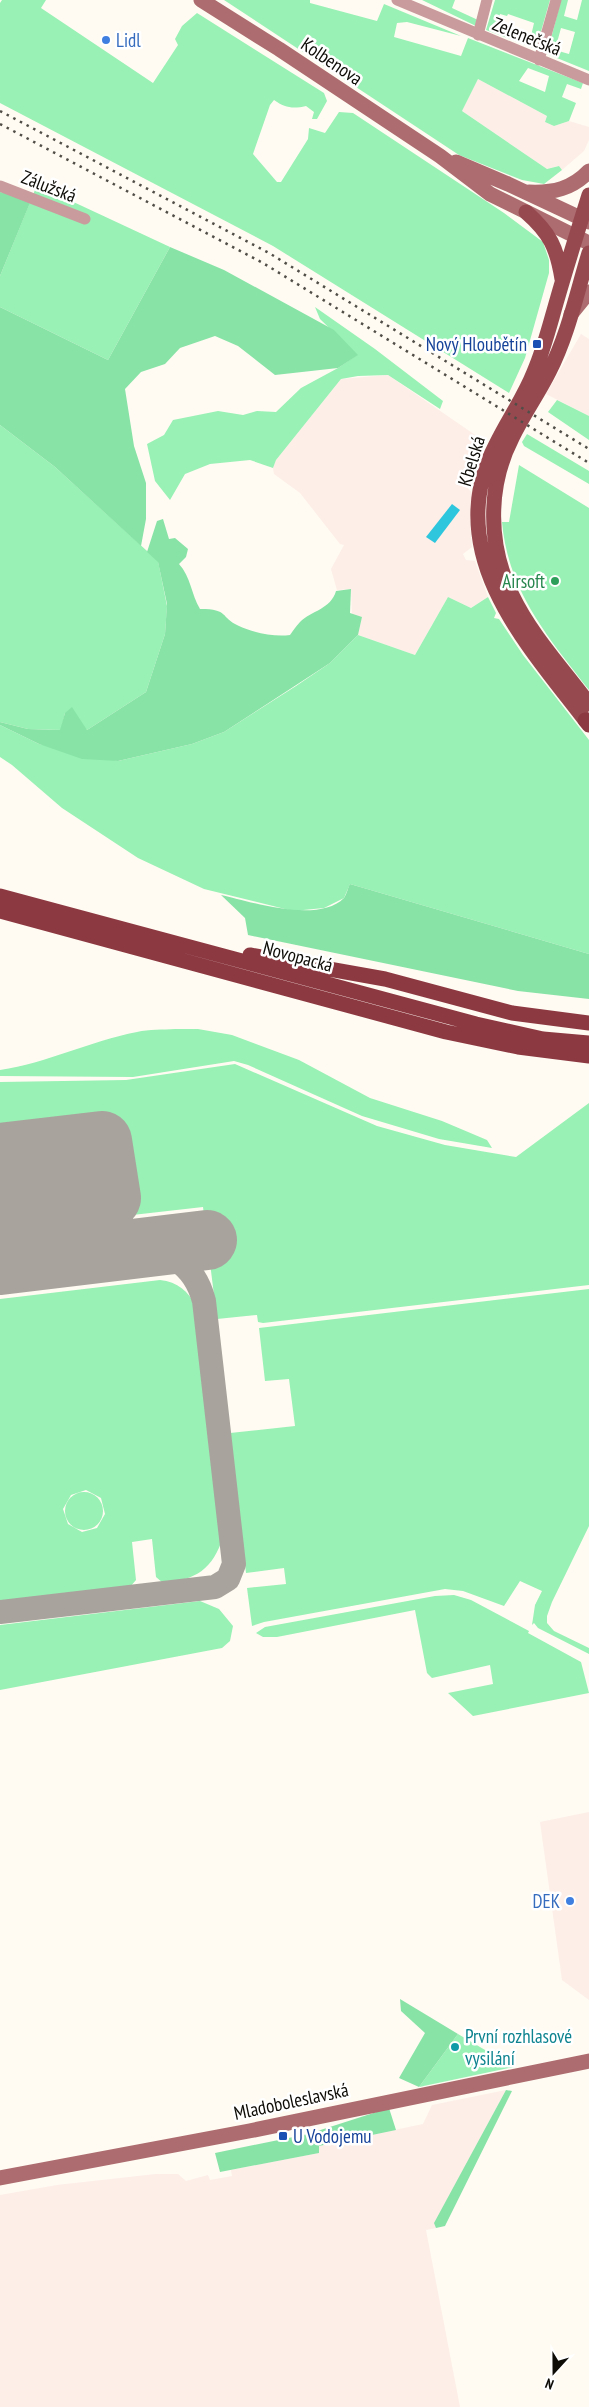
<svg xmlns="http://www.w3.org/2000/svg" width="589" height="2407" viewBox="0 0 589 2407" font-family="'PT Sans Narrow',sans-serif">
  <rect width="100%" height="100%" fill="#fffbf2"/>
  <path fill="#fdeee8" d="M478,79L547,116L545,122L554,126L569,121L589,127V140L584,151L562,170L559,166L547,169L462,111Z
    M581,334L589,339V416L546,394Z
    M388,375L481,439L462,482L472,493L470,520L472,547L463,554L466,560L475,561L488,597L471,608L448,597L415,655L358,635L362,617L352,615L351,589L337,590L331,569L344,545L340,544L300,493L274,474L273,468L276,460L341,379Z
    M589,1812V2000L562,1980L540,1822Z
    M506,2090L435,2222L436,2228L426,2230L460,2407H0V2195L57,2185L156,2174H178L186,2181L208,2175L210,2180L232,2176L231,2170L319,2153L318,2146L423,2124L432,2105Z"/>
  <path fill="#99f1b5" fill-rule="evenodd" d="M2,0H46L41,8L153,83L178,45L175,39L182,26L197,13L324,93L327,101L317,119H312L314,112L306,106C293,109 285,108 274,100L270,105L253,154L277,182H281L308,139L309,128L325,133L339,112L353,113L504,213L543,242L549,260V273L525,358L509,393L273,246L0,103V3Z
    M224,0H310V3L377,21L384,4L461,36L407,22L397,23L394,37L461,56L468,38L583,83L581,89L567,84L562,97L576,103L569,121L554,126L545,122L547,116L478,79L462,111L547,169L559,166L562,170L544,184L522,180L459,155ZM528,68L549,76L545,92L519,81Z
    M422,0H455L452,8L478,20L476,26Z
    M495,0H550L536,49L486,30ZM500,14L507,16L508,14L534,23L531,36L497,26Z
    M561,0H568L564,16L577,20L582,0H589V71L547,54ZM561,28L575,32L569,54L555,50Z
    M37,185L170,247L108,360L0,307V276Z
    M315,307L375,349L443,401L440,409L388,375L358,376L341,379L276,460L273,468L250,460L210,464L185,474L170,500L155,481L147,444L164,435L173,420L218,411L243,415L257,411L276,412L301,388L338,368L357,355L320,319Z
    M557,400L589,416V440L548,412Z
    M0,425L55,467L158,561L167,606L165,634L146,692L87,730L65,713L61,730L28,729L0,722Z
    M527,434L589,471V484L524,446L522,442Z
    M519,465L589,508V690C548,637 508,591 502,522H509Z
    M448,597L471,608L488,597L496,613L494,618L499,619L523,655L589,740V954L350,884L344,898L324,908L293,911L204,889L138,858L62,808L12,765L0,757V725L39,744L118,761L192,744L224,732L296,686L330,663L358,635L415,655Z
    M175,1029H198L232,1035L299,1060L370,1098L442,1121L487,1140L492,1148L439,1139L362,1116L248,1065L234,1061L133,1077L0,1076V1070C47,1063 90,1041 137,1032C149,1029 163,1030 175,1029Z
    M235,1064L377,1126L445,1145L516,1157L589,1103V1285L263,1323L258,1322L257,1315L217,1319L203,1207L0,1230V1082L126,1080Z
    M160,1280C178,1282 188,1291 196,1306L223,1537C213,1569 196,1580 163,1583L156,1577L152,1539L132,1542L136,1580L130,1587L0,1602V1299ZM86,1490L101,1498L105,1514L97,1528L82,1532L68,1524L63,1509L71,1495Z
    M589,1289V1526L552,1602L547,1616V1623L554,1631L589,1648V1654L538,1628L534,1623L532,1625L535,1605L542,1591L520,1581L504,1606L463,1591L445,1589L264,1622L252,1626L247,1588L286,1584L284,1568L246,1573L230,1433L295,1426L289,1379L265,1381L259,1328Z
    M65 1511a19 19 0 1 1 38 0a19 19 0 1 1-38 0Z
    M454,1595L471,1600L529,1631L528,1633L581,1662L589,1693L473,1716L448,1693L493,1684L490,1665L432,1678L427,1673L415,1610L277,1637H263L256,1633L265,1627L435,1596Z
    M200,1601L219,1609L233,1626L230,1641L222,1648L0,1690V1625Z
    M458,2034L514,2067L419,2087Z"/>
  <path fill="#88e3a7" d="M0,192L32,198L0,276Z
    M170,247L224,270L334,330L358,355L338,368L275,375L238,346L215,336L180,348L165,364L141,372L125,389L134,446L146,483V519L141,546L55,467L0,425V307L108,360Z
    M163,519L169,539L175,538L188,549L186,557L179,564C191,577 191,594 200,609C230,609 219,617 239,626C254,633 274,637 290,635C293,631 296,626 300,622C311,611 331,609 336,591L351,589L350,613L362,617L358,635L330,663L224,732L192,744L118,761L82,759L39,744L0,725V722L28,729L60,730L65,713L72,707L87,730L146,692L165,634L167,604L158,562L147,552L157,521Z
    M350,884L589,954V999L518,991L248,935L245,918L221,895C252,902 318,924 344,898C347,894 348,887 350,884Z
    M400,1999L458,2034L419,2087L399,2078L425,2033L401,2011Z
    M506,2090L512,2091L445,2226L436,2228L434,2223Z
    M389,2108L396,2130L319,2146V2153L220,2172L215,2153L308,2134Z"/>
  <path fill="#2dc6dd" d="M452,504L460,510L435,543L426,537Z"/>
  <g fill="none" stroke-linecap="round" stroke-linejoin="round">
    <path stroke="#a8a49d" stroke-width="24" d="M0,1612L215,1587L228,1579L234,1564L204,1301C196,1270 176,1253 145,1249L57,1260"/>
    <path stroke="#a8a49d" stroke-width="60" d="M0,1153L102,1141L111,1198L0,1211
      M0,1265L207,1240"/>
    <path stroke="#c99b9d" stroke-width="11" d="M397,0L589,80
      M478,35L487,0
      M539,60L556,0
      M0,186L85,219"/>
    <path stroke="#ad6c6f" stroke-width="15" d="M201,0L279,49L440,156L490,194L589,243
      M456,162L508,184L589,222
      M529,192C553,193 572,189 589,171
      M571,314L589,292
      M0,2178L249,2131L589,2061"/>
    <path stroke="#974950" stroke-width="15" d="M526,212C550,233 557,248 562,279
      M589,253C577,292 568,335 549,372C538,394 523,415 512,438C487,487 488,546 512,595C531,635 563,669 589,704
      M585,720C530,648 452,565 486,467C498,433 521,405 534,372C544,349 550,324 557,300C567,265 578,230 589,195"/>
    <path stroke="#8d3942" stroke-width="15" d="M585,720L589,725
      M0,896L476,1024L543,1039L589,1043
      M0,911L446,1032L518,1047L589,1056
      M250,955L385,979L512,1013L589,1023"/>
    <path stroke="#514e48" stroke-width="2.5" stroke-dasharray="2.5 5" stroke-linecap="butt" d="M0,111L269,253L589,449
      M0,124L263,263L589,463"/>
  </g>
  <g fill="#3f7fe0" stroke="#fff" stroke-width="2">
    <circle cx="106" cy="40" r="5"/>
    <circle cx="570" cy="1901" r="5"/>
  </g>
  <g fill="#1a4fb4" stroke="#fff" stroke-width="2">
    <rect x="532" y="339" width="10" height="10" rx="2.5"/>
    <rect x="278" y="2131" width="10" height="10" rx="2.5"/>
  </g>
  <circle fill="#2e9e5b" stroke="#fff" stroke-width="2" cx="555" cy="581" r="5"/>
  <circle fill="#0f9aa8" stroke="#fff" stroke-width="2" cx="455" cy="2047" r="5"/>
  <g text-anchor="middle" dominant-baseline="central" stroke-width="5" stroke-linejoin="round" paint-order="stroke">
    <g font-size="19" fill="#0e0c07" stroke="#fff">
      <text transform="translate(527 36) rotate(22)">Zelenečská</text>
      <text transform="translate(332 61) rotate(34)">Kolbenova</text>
      <text transform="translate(49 186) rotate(21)">Zálužská</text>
      <text transform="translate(471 461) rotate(-73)">Kbelská</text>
      <text transform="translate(298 956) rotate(15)">Novopacká</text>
      <text transform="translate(291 2101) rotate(-12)">Mladoboleslavská</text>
    </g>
    <g font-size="19" fill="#366cbe" stroke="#fff" text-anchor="start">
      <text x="116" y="40">Lidl</text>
      <text x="560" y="1901" text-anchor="end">DEK</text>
    </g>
    <g font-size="19" fill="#164399" stroke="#fff" text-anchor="end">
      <text x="527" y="344">Nový Hloubětín</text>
      <text x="293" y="2136" text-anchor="start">U Vodojemu</text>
    </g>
    <g font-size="19" fill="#27864d" stroke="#fff" text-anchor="end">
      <text x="545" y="581">Airsoft</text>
    </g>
    <g font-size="19" fill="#0d838f" stroke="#fff" text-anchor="start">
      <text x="465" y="2036">První rozhlasové<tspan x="465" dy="22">vysilání</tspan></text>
    </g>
  </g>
  <g transform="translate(554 2372) rotate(201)" stroke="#ffffff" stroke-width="4" paint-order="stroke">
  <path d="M0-4L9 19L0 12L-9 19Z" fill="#0e0c07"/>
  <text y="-8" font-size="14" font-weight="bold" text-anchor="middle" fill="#0e0c07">N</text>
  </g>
</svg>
